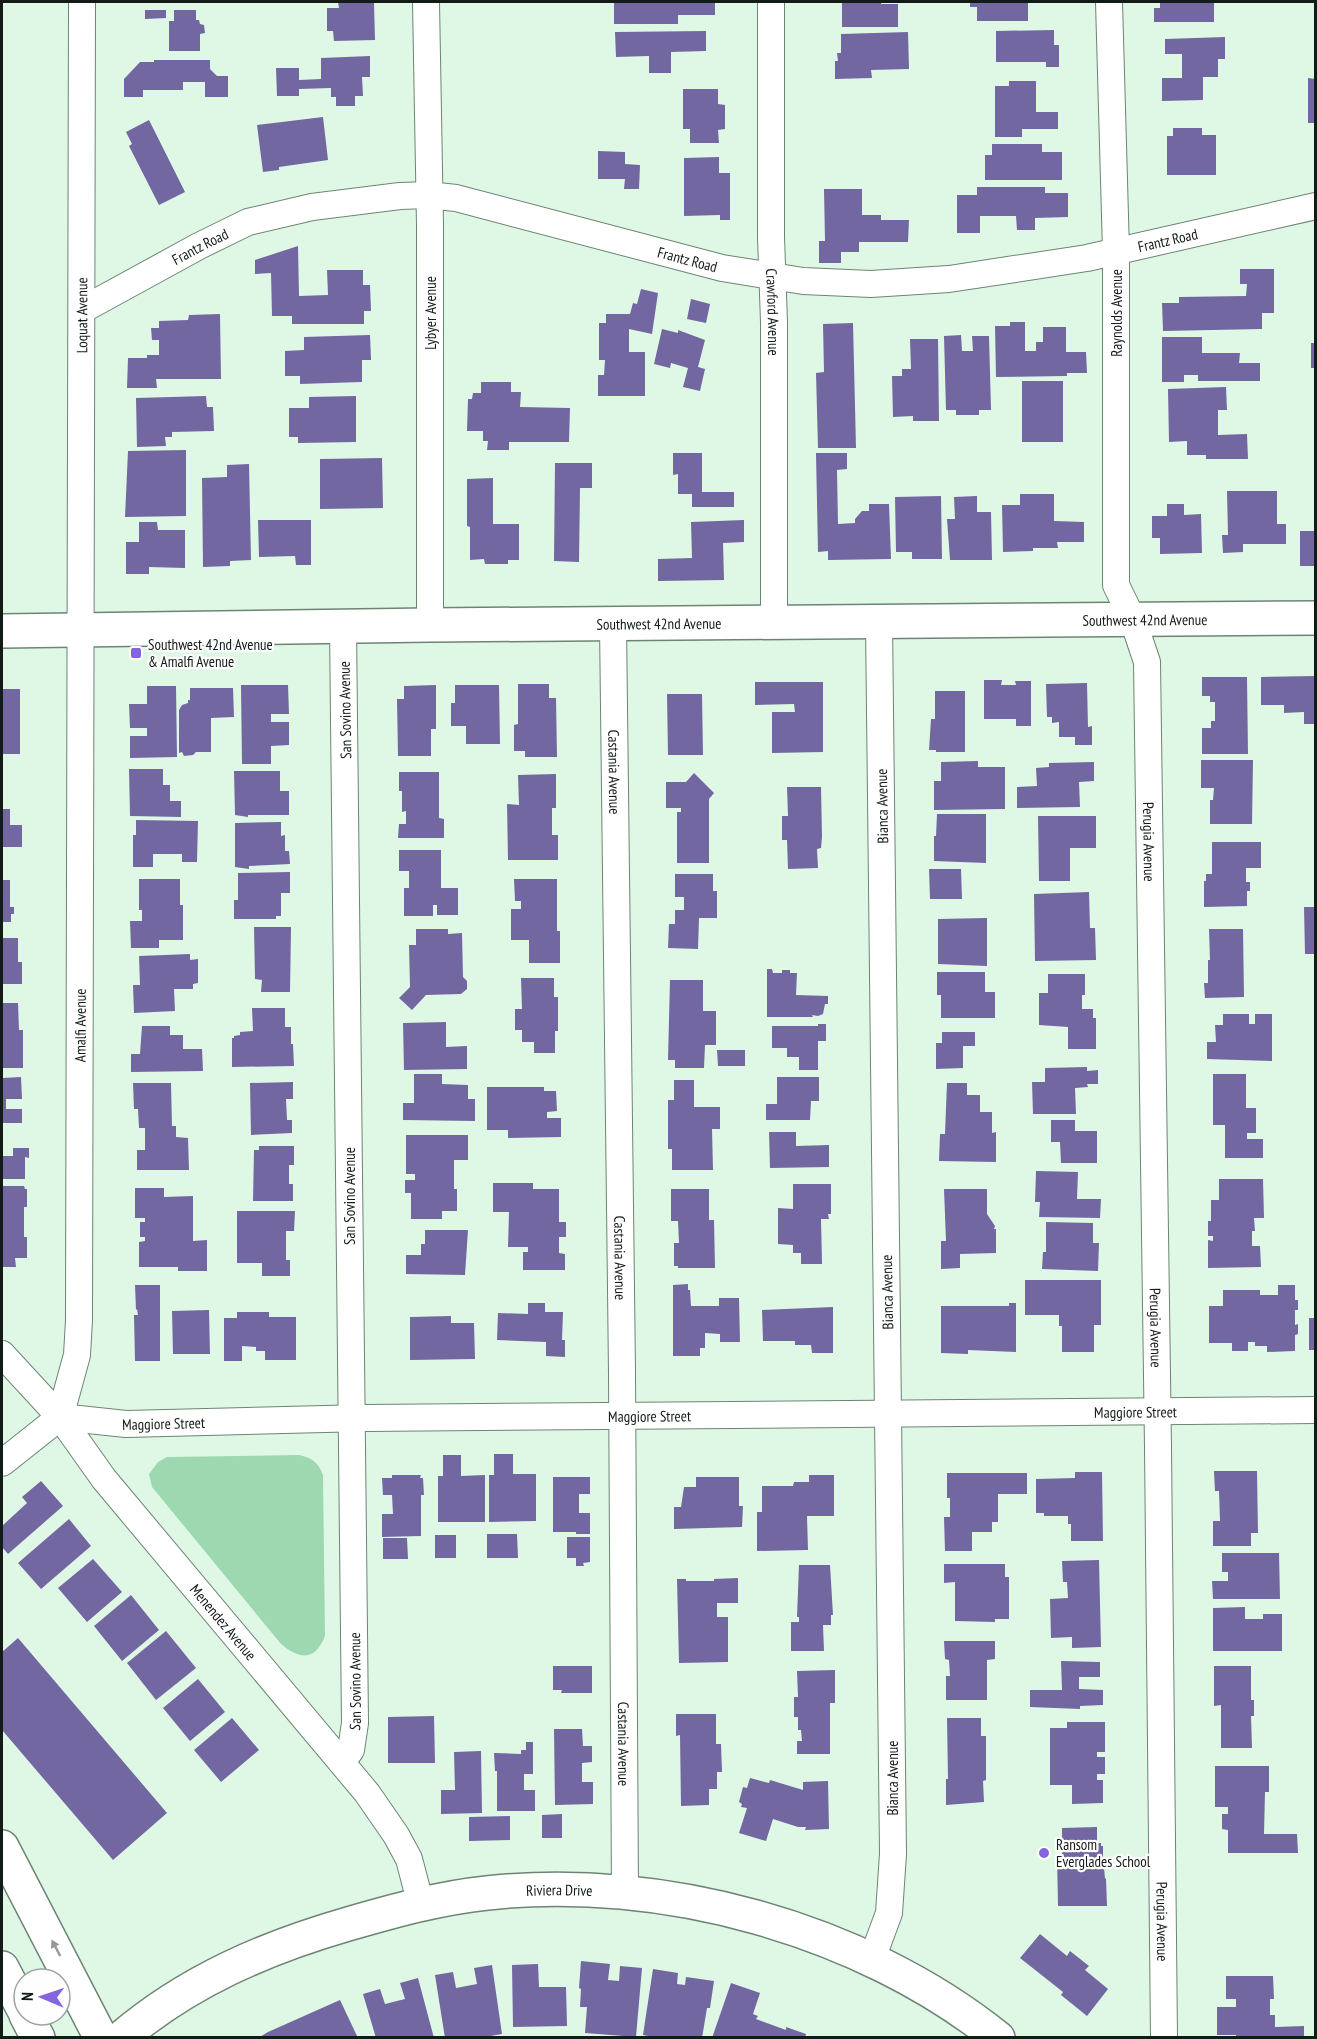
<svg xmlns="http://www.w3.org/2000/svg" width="1317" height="2039" viewBox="0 0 1317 2039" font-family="'PT Sans Narrow',sans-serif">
  <rect width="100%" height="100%" fill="#dff8e6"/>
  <path fill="#9ed8b0" d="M299,1455C312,1458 318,1462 323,1475L325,1636C315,1661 300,1660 281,1644L152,1487L149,1474L158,1462L167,1457Z"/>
  <path fill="#7267a1" d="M338,2H374L375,40L334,41L333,31H327V8H339Z
    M614,2H715V15H678V24H614Z
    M842,2H881V4H898V27H842Z
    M970,2H1028V21H977V7H970Z
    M1160,2H1214V22H1154V8H1160Z
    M145,10H166V18L145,19Z
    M174,10H196V20H199L200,24L204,25L205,33L200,34V51H169V21H174Z
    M1054,30V45H1059V67H1046V62H996V31Z
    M706,31V51L671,52V73H649V56L616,57L615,32Z
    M908,32L909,69L871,70L872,78L835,79V61H838L837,53H841V34Z
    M1225,37V59H1218V77H1203V100L1162,101V78H1182V54H1165V39Z
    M370,56V77H362L363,96H355V106H336V97H331V88L299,89V96H277L276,68H299V80L321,79V58Z
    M154,60H210V69L217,76H228V97H205V82H183V90H143V97H124V79L140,62H154Z
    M1308,78L1316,79V123H1308Z
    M1009,81H1036V112H1058V129H1022V137H995V86H1009Z
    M683,89H718V104L725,105V129L718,130L719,143H690V129H683Z
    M323,117L328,160L279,167V170L263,172L257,125Z
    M149,120L185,192L159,205L129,146L132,144L126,132Z
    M1173,128H1202V135H1216V175H1167V136H1173Z
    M992,144H1042V152H1062V180H985V155H992Z
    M598,151L625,152V164L640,165L639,189H624L625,179H598Z
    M719,157V173H730V220H720V215L684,216V158Z
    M977,187H1045V193H1068V217L1035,218V230H1017L1016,216H980V233H957V195H977Z
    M824,189H862V215H881V220H909L908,242H859V252H841V263H819V241H825Z
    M298,246L299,296L328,295L327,270H363V285H370L371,311H364V324H292V316H272L271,273L255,274V260Z
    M1240,269H1274V313H1262V329L1163,331L1162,303H1179V297L1246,296L1247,284H1240Z
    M641,289L658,293L652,334L629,329V352H645V396H598V375H604L605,360H599V323H606V314H630L633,303L637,304Z
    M691,299L710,304L706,323L687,319Z
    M220,314L221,379H156L157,388H127L128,358H147V355H159V340H152L151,328H159V321L188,320L189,315Z
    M1010,322H1025V351H1036V342H1043V327H1066V352H1086L1087,373H1067V376L996,377L995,326H1010Z
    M853,323L856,448H818L816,373L824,372L823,324Z
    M662,329L678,333V330L705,340L698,367L705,369L700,391L683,387L688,368L671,363L670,368L654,364Z
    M370,335L371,360H362V382L300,384V376H285V351L304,350V337Z
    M961,335L962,351H973L972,336H989L991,410H979V415H956V410H946L944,336Z
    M1162,337H1202V353H1240L1239,363H1260V381H1198V375H1184V382H1162Z
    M910,339H938L939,421H913V416L893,417L892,376H902V369H911Z
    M1311,343H1316V368H1311Z
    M1022,381H1063V442H1022Z
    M481,382H511V392H521L520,407L570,408L569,442H509V450H487L488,441H483V431H467L468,399H472L473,393H481Z
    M1226,387L1227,410H1218V435L1247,434L1248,459H1206V455H1187V441L1169,442L1168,389Z
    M206,396L207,407H213L214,431L172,432V437H165L166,446L137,447L136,398Z
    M356,396V442L298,443V437H289V408H309V397Z
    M186,450V516L125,517L128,451Z
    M673,453H702V492H734V507H692V494H678V474L673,475Z
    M816,453H847V469L837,470L838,524L855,523V519L862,511H869V504H889L891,559L828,560V551L818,552Z
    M382,458L383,508L320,509V459Z
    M555,463H592V488H580L579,562L554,561Z
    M249,464L251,560L230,561V566L203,567L202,478L227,477V465Z
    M493,478V524H519V560H508V564H485L484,559L470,560V527L467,526V479Z
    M1227,491H1277V524H1286V544H1243V552L1223,553L1222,535H1228Z
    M1020,494H1054V521L1084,522V542H1057L1058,548H1033V551L1003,552L1002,505H1020Z
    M941,496L942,559H912V552H896L895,497Z
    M977,496V512H991L992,560H950L947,519H955L954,497Z
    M1167,504H1184V515L1201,514L1202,553L1160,554V538H1152V516H1167Z
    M258,520H311V565H296L295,556L259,557Z
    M744,520V542L723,543L724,580L658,581V559L692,558L691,522Z
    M139,522H157L158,530H185V568L149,567V574H126V542H139Z
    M1300,531H1316V566H1300Z
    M1316,676V724H1304V712L1284,713V705H1261V677Z
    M1202,677H1247L1248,754H1202V728H1211V721H1215V702H1210V696H1202Z
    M984,680H1002L1001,685H1016L1015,681H1031V726H1016V719H984Z
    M755,682H823V752L772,753V712H795L794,704L755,705Z
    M1087,683L1088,727L1092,726V745H1075V737H1059V722L1052,723V717H1047L1046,684Z
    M518,684H549V698H556L557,757H525V751H514V725L518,724Z
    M241,685H288L289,714H271V722H289V745L271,746V764H242Z
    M436,685V729H431V756H398L397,699H404V686Z
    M455,685H499L500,744H466V726H451V703H455Z
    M147,686H176L177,757L130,758V736H147V728H130L129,704H147Z
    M190,688H233L234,717L211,718V752H196L193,755L184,756L182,752L179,753V710L182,705L188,703V700H190Z
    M2,689H20V754H2Z
    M935,691H965V752H936V750H929L931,719H935Z
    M667,694H702L703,755H668Z
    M1201,760H1253L1252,824H1210V800H1213L1214,788H1201Z
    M978,761V767H1005V809L934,810V781H941V762Z
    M1094,762V781L1079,782L1080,807L1017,808V787L1037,786L1036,768L1049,767V763Z
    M129,769H163V785H170V801H181V817L130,816Z
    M234,771H280V791H289V815H248V817L235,815Z
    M399,772H439V818L444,819V838H398L399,824H406V811L402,812V791H399Z
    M694,773L714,793L709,799V863H677V812H681V808H666V782H686Z
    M556,774V808H552V835H558V860H508L507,804L519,805L518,775Z
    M787,787H821L822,837L821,848L817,849L818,868L788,869L787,840H782V816H788Z
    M2,809H10V825H22V847H2Z
    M937,814H986V863L934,861V836H936Z
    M1038,816H1096V848H1070V881H1039Z
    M136,820L198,821L197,862H182V854H153V867H133V835H136Z
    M281,822V836L285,835V851H289L290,864L249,866V869L235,867V823Z
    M1212,842H1261V868H1246V882H1250V891H1247V906L1204,907V881H1206V874H1212Z
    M399,850H441V888H458V915H437V905H433V916H404V888H409V871H399Z
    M929,869H961L962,899H930Z
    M290,872V893H281V916H276V919H234V900H238V873Z
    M675,874H713V891H717V918H699L698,949L668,948L669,924H675V910H684V897H675Z
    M139,879H180V905H183V940H159V948H131L130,921H142V910H139Z
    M514,879H557V931H560V963H529V940H511V909H521V901H515Z
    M2,880H10V907H14V914H11V922H2Z
    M1089,892L1090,928H1095L1096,960L1035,961L1034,894Z
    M1304,907H1316V954H1305Z
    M987,918V966L938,964V919Z
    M254,927H291L290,992H261L262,980L255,979Z
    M416,929H448V934L462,933L463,977L467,981V989L461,994L426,995L412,1010L399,998L410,987L409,945H416Z
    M1209,929H1243L1244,997L1205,998L1204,983H1208V960H1210Z
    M2,938H18V962H22V984H2Z
    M190,954V960L198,959V983L193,984V989H174L175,1011L134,1013L133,985H140L139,956Z
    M767,969H772L773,973H782V970H790V973H797L796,995L828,996V1004H825L823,1014L818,1016L812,1015L813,1017H767Z
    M937,972H985V992H995V1018H941V995H937Z
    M1048,974H1085V995H1082V1009H1093V1018H1096V1049H1068V1027L1039,1025V993H1048Z
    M521,978H554V997H558V1031H555V1053H534V1042H522V1030H515V1009H522Z
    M670,980H703V1011H716V1045H705L704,1068H675V1060H668Z
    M2,1003H18L19,1030H23V1068H2Z
    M252,1008H285V1027H291V1044H293L294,1066L232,1067V1038H234V1036L240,1035V1032L253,1031Z
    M1223,1014H1249V1024H1255V1014H1272V1061L1207,1059V1042H1216L1215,1025H1223Z
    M446,1022V1047L467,1046V1069L404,1070L403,1023Z
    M818,1024H826V1041H818V1070H799V1057H787V1048H772V1026H818Z
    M142,1026H170V1035H183V1049H202L203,1071L131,1072V1054H140Z
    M942,1032H975V1046H963V1068L936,1069V1043H942Z
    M717,1050H745V1066H718Z
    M1087,1067V1071L1098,1070V1084H1087L1088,1087L1075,1088L1076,1114H1033L1032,1082H1045V1068Z
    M414,1074H442V1084L468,1085V1099H475V1121L403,1120V1103H414Z
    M1213,1074H1246V1108H1256V1133H1247V1139H1263V1158H1225V1125H1213Z
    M21,1077L22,1099H6V1109H22V1123H2V1078Z
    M777,1077H819V1101H811L810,1120H766V1104H777Z
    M674,1080H694V1107H720V1129H712L713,1170H672V1149H668V1100H674Z
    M293,1082V1099H286L287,1120H292V1133L251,1135L250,1083Z
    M133,1083H171L172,1126H176V1137L188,1138L189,1170H137V1150H145V1128H139L138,1109H134Z
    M947,1083H967V1095H980V1112H992V1133L996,1132V1162L939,1161L940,1134H945Z
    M487,1087H544V1091H556L557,1111L547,1112V1118H561V1137L508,1138V1130H487Z
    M1051,1120H1075V1131H1097V1163H1061L1060,1142H1051Z
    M769,1132H796V1146L829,1145V1167L770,1168Z
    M406,1135H468V1160H454V1189H457V1211H442V1219H411V1193H405V1180H415V1174H406Z
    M259,1146H294V1165H289V1184H293V1201H253L254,1150H259Z
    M13,1148H29V1158L25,1157V1179H2V1156H13Z
    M1036,1171L1078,1172L1077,1199H1101L1100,1218L1039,1217L1040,1202H1035Z
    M1219,1179H1263L1264,1218H1254L1255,1231H1252V1246H1260L1261,1267L1208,1268V1240L1213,1241V1236H1208V1221H1211V1200H1219Z
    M493,1183H533V1189H559V1222H566V1237H559V1253L565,1254V1270H523V1252H528V1247H508L509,1212H493Z
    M793,1184H831V1214H828L829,1219H821L822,1264H801V1253H793V1245L778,1244V1208L793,1209Z
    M2,1186H24L25,1189H27V1207H24V1237H27V1258H15L16,1267H2Z
    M135,1188H164V1197L193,1196V1241L207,1240V1271H178V1267H139V1242L145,1241V1237H140V1222H145V1218H135Z
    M671,1189H709V1220H714L715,1268H678V1266H674V1243H679L678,1221H671Z
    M944,1189H987V1214L995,1226L994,1229H996V1253L960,1254V1268L941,1269V1241H946Z
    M237,1211H295L294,1231H286V1260H290V1276H262V1263H237Z
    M1046,1222L1093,1223V1243H1099L1098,1271L1042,1269L1043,1252H1046Z
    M425,1230H468L465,1275L406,1274V1255H421V1244H425Z
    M1025,1280H1101V1325H1094V1352H1062V1326H1059V1315H1025Z
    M688,1284V1290H690L691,1306H719V1298H739L740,1342H720V1334L705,1333V1348H700V1356H673V1285Z
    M135,1285H160V1361H135L134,1315H138L137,1309L136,1310Z
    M1278,1285H1295V1300H1298V1310H1295V1325L1298,1324V1334L1295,1335V1351L1267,1352V1346H1255V1342H1248V1351H1232V1343H1209V1306H1223V1290H1260V1295H1278Z
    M528,1303H545V1312H563L562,1340H565V1357L546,1356V1342L497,1340L498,1313L528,1314Z
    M1009,1303H1016V1352L968,1350V1354L941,1353V1306H1009Z
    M833,1307V1353H812L811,1345H795V1341H763L762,1310Z
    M209,1310L210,1354H173L172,1311Z
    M237,1312H269V1317H296V1360H265V1351H256V1347L242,1346V1361H224V1318H237Z
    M451,1316V1323H474L475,1359L410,1360V1317Z
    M1309,1318H1316V1350H1309Z
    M494,1454H513V1474H536V1521L489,1522V1475H494Z
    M443,1455H461V1476L485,1475V1522H438V1476H443Z
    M1214,1471H1257L1258,1533H1251V1546H1213V1521H1220L1219,1491H1215Z
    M1075,1472H1102L1103,1541H1071V1524H1068V1516H1044V1513H1036V1479L1075,1478Z
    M947,1473H1027V1494H998V1522H992V1532H972V1551H945L944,1517H950V1498H947Z
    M392,1475H421L420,1478H423L424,1495H421V1536L382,1537V1514H393L392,1495H383L382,1478H392Z
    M809,1475H834V1516H807L808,1550L757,1551V1512H762V1486H793L794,1482H809Z
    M553,1477H590V1494H579V1513H590V1534H576V1532H553Z
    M696,1477H739V1506H743L742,1527L674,1529V1507H681L684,1487H696Z
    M41,1481L63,1506L8,1554L2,1547V1526L27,1503L22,1497Z
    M69,1519L91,1546L41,1589L18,1563Z
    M487,1534H517L518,1558H487Z
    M435,1535H456V1558H435Z
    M567,1537H590V1562L583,1563L584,1566H576V1558H567Z
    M383,1538H407L408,1559H383Z
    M1222,1553H1279L1280,1599H1213L1212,1581H1228V1572H1222Z
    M93,1559L122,1592L87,1622L58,1588Z
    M1099,1560L1101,1647L1072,1648V1637L1051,1638L1050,1599L1068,1598L1067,1582H1063L1062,1561Z
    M944,1564H1005V1577H1009V1619H995V1622L955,1621V1582L944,1583Z
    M799,1565H830L833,1615H831V1625H823L824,1651H791V1622H799V1617H797Z
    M738,1578V1603H717V1617H728V1662L679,1663L677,1579H686V1581H714V1579Z
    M131,1595L159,1630L122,1661L94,1626Z
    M1245,1607V1619H1263V1614H1282V1651H1213V1608Z
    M166,1631L196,1668L156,1700L127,1663Z
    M18,1638L167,1813L113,1860L2,1730V1652Z
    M944,1641H995V1659L987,1660V1700H946V1676H950L949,1660L945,1659Z
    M1061,1661L1100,1662V1677H1079V1689L1103,1690V1705L1080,1706V1709L1030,1707V1690H1062Z
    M553,1666H592V1693H561L562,1690H553Z
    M1214,1666H1251V1700H1254V1716H1251L1252,1748H1221V1705L1214,1706Z
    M835,1670V1703H830V1754H797V1741H802L801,1730H798V1717H794V1697H798L797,1671Z
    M198,1679L225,1712L190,1741L163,1708Z
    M676,1714H716V1744H721L722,1772H717V1789H709V1805L681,1806L680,1735L676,1736Z
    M434,1716L435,1763H388V1717Z
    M232,1718L259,1750L221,1782L194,1750Z
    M947,1718H981V1736H986V1780L983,1781L984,1802L946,1805V1779H948Z
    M1067,1722H1105V1752H1097V1757H1105V1774H1097V1780H1103V1803L1072,1804V1785H1050V1728H1067Z
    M554,1729H582L583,1746H592V1762L582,1763V1782H593V1804L555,1805Z
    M526,1742H533V1774H524V1790H535V1811H497V1771H495L494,1753L521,1754V1750H526Z
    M481,1751L482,1813L441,1814V1790H455L454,1752Z
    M1215,1766H1269V1792H1265L1264,1834H1297L1298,1853H1228V1830L1222,1829V1814H1228V1807H1215Z
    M750,1778L769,1783L770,1780L803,1790V1782L828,1781L829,1829L805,1830L806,1827H798L773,1819L766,1841L739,1833L747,1808L741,1807L742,1804L739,1802L743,1787L747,1788Z
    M562,1814V1838H542V1815Z
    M510,1816V1840L469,1841V1817Z
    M1097,1827V1843H1101V1846H1103V1861H1106V1867H1104L1105,1879L1106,1878L1107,1906H1058L1057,1854H1062V1828Z
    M1040,1934L1067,1956L1070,1951L1089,1966L1085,1970L1108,1989L1087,2016L1061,1995L1063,1992L1020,1958Z
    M581,1961L610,1964L608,1980L619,1981L620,1966L642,1968L636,2037L585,2033L587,2007H580L581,1989L579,1988Z
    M538,1964L539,1987H566L567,2026L513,2027L512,1965Z
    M492,1965L502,2034L479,2038H445L435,1975L453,1972L456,1988L477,1984L474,1968Z
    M653,1969L678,1973L677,1984L685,1985L686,1977L714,1981L710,2008H707L702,2038H659L643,2035Z
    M1226,1976H1273L1274,1999H1270V2015H1275V2027L1304,2026V2038H1236V2035H1217V2007H1236V1999H1226Z
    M418,1978L434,2038H376L363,1994L380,1989L385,2004L405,1999L400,1983Z
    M731,1983L760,1993L753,2014L758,2016L756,2019L786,2030V2027L806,2034L805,2038H712Z
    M340,2000L358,2038H258L268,2032Z"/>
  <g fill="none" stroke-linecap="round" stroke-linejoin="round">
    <g stroke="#6d8474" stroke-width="28">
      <g id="street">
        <path d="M426,2L430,225V625"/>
        <path id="s1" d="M771,2V237L774,322V622"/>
        <path id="s2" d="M1109,2L1116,252V585L1133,620L1147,662L1158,1447L1164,2038"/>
        <path id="s3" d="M82,310L199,246L248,222L312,207L400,196L428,195L456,198L722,268L803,281L871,284L949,279L1087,258L1316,206"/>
        <path id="s4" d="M613,624L622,1372L625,1893"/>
        <path id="s5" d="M2,1354L60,1417L104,1479L367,1793L396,1835L409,1859L421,1905"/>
        <path id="s6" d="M60,1417L77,1355L79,1320L82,2"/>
        <path id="s7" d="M2,1463L60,1417L126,1424L365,1418L1316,1410"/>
        <path id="s8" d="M342,1762L351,1750L355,1723L343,626"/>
        <path d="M872,1959L889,1913L893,1854L879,622"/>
      </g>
    </g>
    <g stroke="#6d8474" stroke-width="36">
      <g id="secondary">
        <path id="s9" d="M2,631L430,625L1316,618"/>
        <path id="s10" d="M121,2038C188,1981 265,1948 348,1924C393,1911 439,1898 487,1893C661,1874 861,1928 998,2038"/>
      </g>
    </g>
    <g stroke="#6d8474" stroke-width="36">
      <path id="highway" d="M2,1847L101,2038
        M2,1968L24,2010
        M26,2015L38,2038"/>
    </g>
    <use href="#street" stroke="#fff" stroke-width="26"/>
    <use href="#secondary" stroke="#fff" stroke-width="33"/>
    <use href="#highway" stroke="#fff" stroke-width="33"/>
  </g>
  <defs><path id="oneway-solid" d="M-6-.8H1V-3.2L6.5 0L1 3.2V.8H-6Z" transform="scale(1.5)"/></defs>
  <use fill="#949896" href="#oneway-solid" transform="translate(56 1948) rotate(-118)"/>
  <g fill="#8464df" stroke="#fefefe" stroke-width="2">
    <rect x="130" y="647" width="12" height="12" rx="3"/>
    <circle cx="1044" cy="1853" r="6"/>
  </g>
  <g text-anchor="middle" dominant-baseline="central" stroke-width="4.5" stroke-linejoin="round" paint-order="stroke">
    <g font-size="15" fill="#121b15" stroke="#fefefe">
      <text stroke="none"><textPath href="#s3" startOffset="1124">Frantz Road</textPath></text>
      <text stroke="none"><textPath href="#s3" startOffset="134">Frantz Road</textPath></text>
      <text stroke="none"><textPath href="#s3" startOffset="638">Frantz Road</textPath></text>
      <text stroke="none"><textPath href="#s1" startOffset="310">Crawford Avenue</textPath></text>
      <text transform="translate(430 313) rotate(-90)">Lybyer Avenue</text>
      <text transform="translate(1116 313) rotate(-90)">Raynolds Avenue</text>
      <text stroke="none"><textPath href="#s6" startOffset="1104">Loquat Avenue</textPath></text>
      <text stroke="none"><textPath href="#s9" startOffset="1143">Southwest 42nd Avenue</textPath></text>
      <text stroke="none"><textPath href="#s9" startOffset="657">Southwest 42nd Avenue</textPath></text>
      <text transform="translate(345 710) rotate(-91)">San Sovino Avenue</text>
      <text stroke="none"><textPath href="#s4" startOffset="148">Castania Avenue</textPath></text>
      <text transform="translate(882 806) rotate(-91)">Bianca Avenue</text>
      <text stroke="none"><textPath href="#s2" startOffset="846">Perugia Avenue</textPath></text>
      <text stroke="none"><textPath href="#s6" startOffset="394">Amalfi Avenue</textPath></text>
      <text transform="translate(349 1196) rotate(-90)">San Sovino Avenue</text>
      <text stroke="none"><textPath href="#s4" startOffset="634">Castania Avenue</textPath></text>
      <text transform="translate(887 1292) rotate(-91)">Bianca Avenue</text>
      <text stroke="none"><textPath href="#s2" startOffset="1332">Perugia Avenue</textPath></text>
      <text stroke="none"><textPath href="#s7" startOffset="1150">Maggiore Street</textPath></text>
      <text stroke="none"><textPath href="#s7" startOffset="664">Maggiore Street</textPath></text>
      <text stroke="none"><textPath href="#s7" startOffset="178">Maggiore Street</textPath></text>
      <text stroke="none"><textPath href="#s5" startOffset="348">Menendez Avenue</textPath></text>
      <text stroke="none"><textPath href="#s8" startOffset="84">San Sovino Avenue</textPath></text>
      <text stroke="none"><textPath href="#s4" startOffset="1120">Castania Avenue</textPath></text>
      <text transform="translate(892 1778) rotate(-90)">Bianca Avenue</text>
      <text stroke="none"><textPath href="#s10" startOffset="471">Riviera Drive</textPath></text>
      <text stroke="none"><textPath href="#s2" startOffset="1926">Perugia Avenue</textPath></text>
    </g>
    <g font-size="15" fill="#121b15" stroke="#fefefe" text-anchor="start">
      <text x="148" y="644">Southwest 42nd Avenue<tspan x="148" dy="17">&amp; Amalfi Avenue</tspan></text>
      <text x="1056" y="1844">Ransom<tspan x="1056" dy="17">Everglades School</tspan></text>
    </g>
  </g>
  <rect width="1317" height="2039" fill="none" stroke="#121b15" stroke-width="6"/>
  <g transform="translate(42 1997) rotate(272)"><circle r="28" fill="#fefefe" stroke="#a0a3a1" stroke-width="1.5"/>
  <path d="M0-4.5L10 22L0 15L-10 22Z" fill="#8464df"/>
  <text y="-9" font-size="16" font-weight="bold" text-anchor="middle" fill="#121b15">N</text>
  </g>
</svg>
